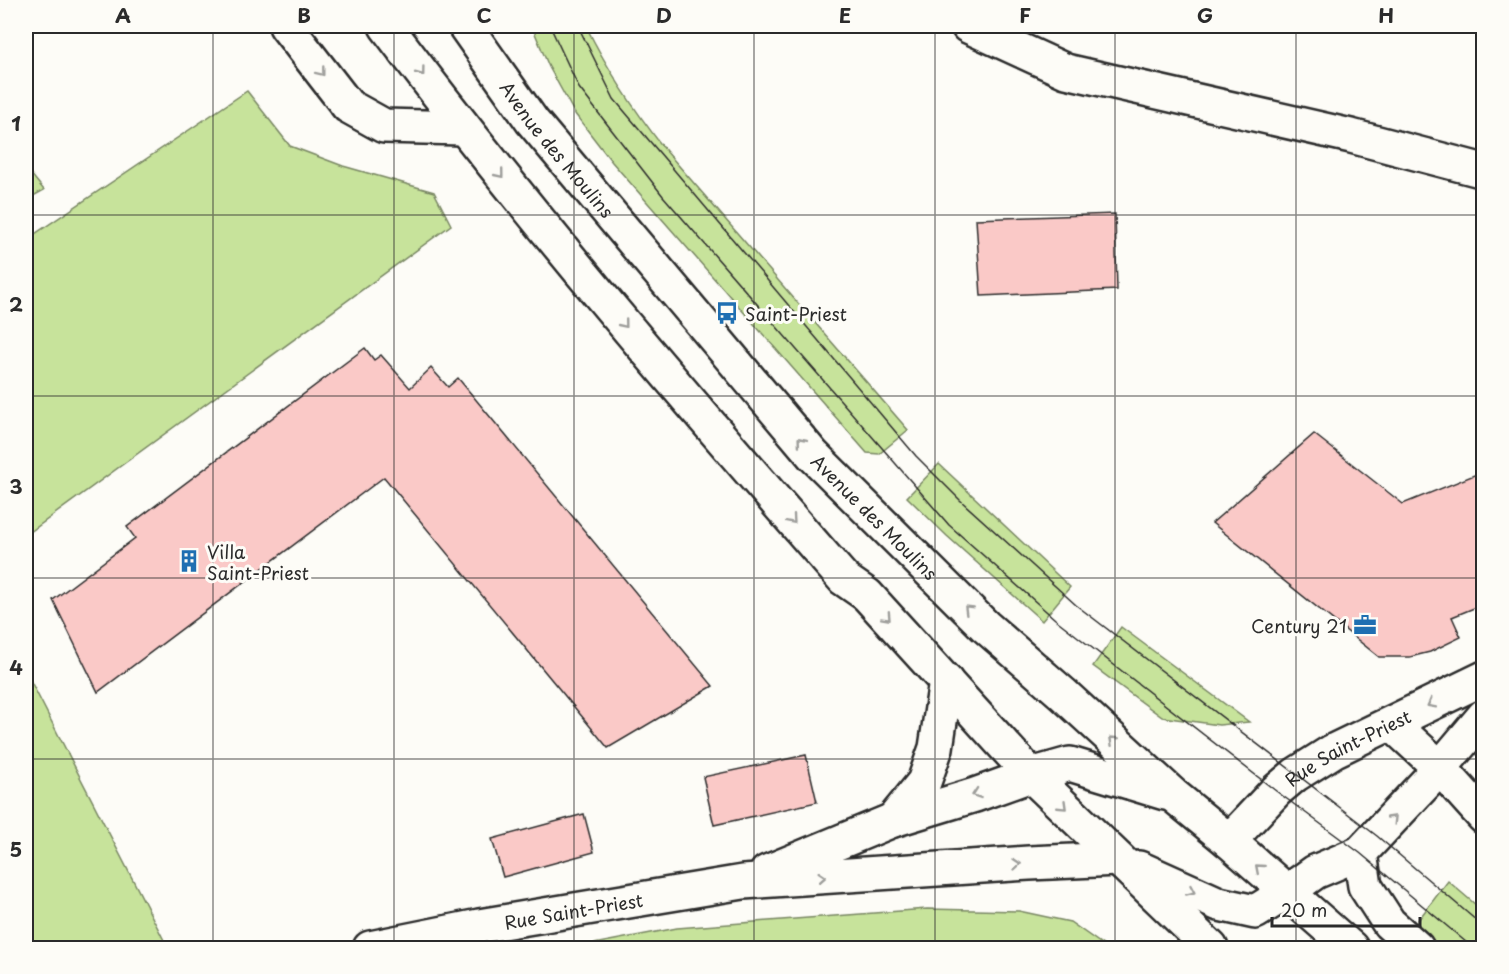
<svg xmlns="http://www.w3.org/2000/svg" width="1509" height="974" viewBox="0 0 1509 974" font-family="'Playpen Sans',sans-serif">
  <rect width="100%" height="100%" fill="#fdfcf7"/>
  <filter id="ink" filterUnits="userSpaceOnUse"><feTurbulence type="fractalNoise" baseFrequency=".0167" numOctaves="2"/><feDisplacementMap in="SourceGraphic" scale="12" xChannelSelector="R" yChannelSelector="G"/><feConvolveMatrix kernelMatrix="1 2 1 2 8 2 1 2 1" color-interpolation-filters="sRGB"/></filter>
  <g filter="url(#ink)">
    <path fill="#c7e39b" stroke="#798763" stroke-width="1.5" d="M532,26H586C608,71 635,111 666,151L908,430L879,454L867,453L612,162L575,114L549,67Z
      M247,91L290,146L343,166L434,192L451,225L26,535V240Z
      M26,168L44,190L26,200Z
      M939,464L1070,587L1042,621L947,536L907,497Z
      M1121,627L1249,722L1219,725L1162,717L1093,666Z
      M26,672L168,948H26Z
      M1448,881L1483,911V948H1428L1409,932Z
      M927,909L1019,911L1070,922L1107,948H573L677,928Z"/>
    <path fill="#fac9c7" stroke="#2b2b2b" stroke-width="1.5" d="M1115,214L1117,290L981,296L976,219Z
      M365,348L374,360L381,355L410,388L431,368L448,387L458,378L713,686L608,748L384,477L98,692L53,600L135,538L127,527Z
      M1314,434L1403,504L1484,471V604L1452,617L1461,637L1430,652L1410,657H1379L1212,523Z
      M806,755L817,802L714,825L703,777Z
      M584,814L594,852L503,877L492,839Z"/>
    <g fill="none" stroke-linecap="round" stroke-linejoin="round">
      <g stroke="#2b2b2b" stroke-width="38">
        <g id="minor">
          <path d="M286,26L348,106L384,126L463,128"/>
          <path d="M968,26L1066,71L1351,136L1484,171"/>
          <path d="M1392,724L1440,768L1484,817"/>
          <path d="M893,820L924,782L936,748L946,681"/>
          <path id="s1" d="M1229,841L1276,791L1295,775L1333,751L1484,678"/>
          <path d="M767,872L893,820L975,795L1031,775"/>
          <path d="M1287,892L1315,872L1360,853"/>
          <path id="s2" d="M370,948L479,926L743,882L1029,863L1118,859"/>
          <path d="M1417,948L1389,923L1365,886L1360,853L1440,768L1484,716"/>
        </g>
      </g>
      <g stroke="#2b2b2b" stroke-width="38">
        <g id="major">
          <path d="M386,26C530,217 686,399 844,579L867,595L1031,775L1211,948"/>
          <path id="s3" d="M465,26L532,121L813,455L985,626L1062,693L1173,795L1229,841L1351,948"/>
          <path d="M1031,775L1070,764L1165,793"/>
          <path d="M1139,868L1219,904L1255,912L1287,892"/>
        </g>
      </g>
      <use href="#minor" stroke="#fdfcf7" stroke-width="33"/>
      <use href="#major" stroke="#fdfcf7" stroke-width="33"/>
      <path stroke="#2b2b2b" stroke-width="1.5" d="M550,26L579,88L663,196L949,525L1055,619L1276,791L1360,853L1473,948
        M578,26L614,99L916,456L960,500L1076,605L1377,836L1484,927"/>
    </g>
    <defs><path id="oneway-chevron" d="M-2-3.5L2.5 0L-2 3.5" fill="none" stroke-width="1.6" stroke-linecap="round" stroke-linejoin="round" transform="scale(1.5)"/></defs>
    <g stroke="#9e9e9b">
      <use href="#oneway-chevron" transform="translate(321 72) rotate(52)"/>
      <use href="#oneway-chevron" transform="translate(421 72) rotate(53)"/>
      <use href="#oneway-chevron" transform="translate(500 174) rotate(51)"/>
      <use href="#oneway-chevron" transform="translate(624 324) rotate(51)"/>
      <use href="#oneway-chevron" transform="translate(801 441) rotate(-130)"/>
      <use href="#oneway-chevron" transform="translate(792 520) rotate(49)"/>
      <use href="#oneway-chevron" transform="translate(968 609) rotate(-135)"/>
      <use href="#oneway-chevron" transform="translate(887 617) rotate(47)"/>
      <use href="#oneway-chevron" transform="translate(1431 704) rotate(153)"/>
      <use href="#oneway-chevron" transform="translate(1113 740) rotate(-137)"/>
      <use href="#oneway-chevron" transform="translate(976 794) rotate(161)"/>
      <use href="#oneway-chevron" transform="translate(1063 806) rotate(44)"/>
      <use href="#oneway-chevron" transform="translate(1393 819) rotate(-46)"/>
      <use href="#oneway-chevron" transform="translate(1017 864) rotate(-5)"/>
      <use href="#oneway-chevron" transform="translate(1259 868) rotate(-139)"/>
      <use href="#oneway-chevron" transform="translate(822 877) rotate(-4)"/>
      <use href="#oneway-chevron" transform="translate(1191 891) rotate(24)"/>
    </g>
  </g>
  <path fill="none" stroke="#2b2b2b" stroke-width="1.5" stroke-opacity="0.55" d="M213,26V948M394,26V948M574,26V948M754,26V948M935,26V948M1115,26V948M1296,26V948M26,215H1484M26,396H1484M26,578H1484M26,759H1484"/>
  <defs>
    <g id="bus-bare" transform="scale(1.8)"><path d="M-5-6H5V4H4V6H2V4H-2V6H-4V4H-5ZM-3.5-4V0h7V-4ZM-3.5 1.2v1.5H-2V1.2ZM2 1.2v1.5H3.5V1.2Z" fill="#1f6fb2" stroke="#fdfcf7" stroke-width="2.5" paint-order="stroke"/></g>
    <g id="building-bare" transform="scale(1.8)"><path d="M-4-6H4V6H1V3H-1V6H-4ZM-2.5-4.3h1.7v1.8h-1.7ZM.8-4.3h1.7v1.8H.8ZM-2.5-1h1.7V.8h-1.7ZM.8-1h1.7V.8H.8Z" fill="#1f6fb2" stroke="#fdfcf7" stroke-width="2.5" paint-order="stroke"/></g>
    <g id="office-bare" transform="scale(1.8)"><path d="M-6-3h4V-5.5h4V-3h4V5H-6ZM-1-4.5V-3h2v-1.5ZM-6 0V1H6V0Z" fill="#1f6fb2" stroke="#fdfcf7" stroke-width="2.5" paint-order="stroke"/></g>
  </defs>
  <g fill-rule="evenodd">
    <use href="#bus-bare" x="727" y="313"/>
    <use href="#building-bare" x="189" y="561"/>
    <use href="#office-bare" x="1365" y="625"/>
  </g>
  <g text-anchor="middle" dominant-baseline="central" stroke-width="6" stroke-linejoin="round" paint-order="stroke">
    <g font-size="18" fill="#2b2b2b" stroke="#fdfcf7">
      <text stroke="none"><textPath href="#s3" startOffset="154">Avenue des Moulins</textPath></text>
      <text stroke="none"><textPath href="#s3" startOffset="640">Avenue des Moulins</textPath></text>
      <text stroke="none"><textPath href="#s1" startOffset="153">Rue Saint-Priest</textPath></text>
      <text stroke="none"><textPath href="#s2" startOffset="207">Rue Saint-Priest</textPath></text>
    </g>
    <g font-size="18" fill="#2b2b2b" stroke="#fdfcf7" text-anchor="start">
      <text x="745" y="313">Saint-Priest</text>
      <text x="207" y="551">Villa<tspan x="207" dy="21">Saint-Priest</tspan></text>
      <text x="1347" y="625" text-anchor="end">Century 21</text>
    </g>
  </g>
  <rect width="1509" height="974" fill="none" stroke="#fdfcf7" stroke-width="66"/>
  <path d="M1272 917v9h148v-9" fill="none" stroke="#2b2b2b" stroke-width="3"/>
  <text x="1281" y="917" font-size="18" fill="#2b2b2b" stroke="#fdfcf7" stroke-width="4.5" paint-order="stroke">20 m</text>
  <rect x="33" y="33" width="1443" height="908" fill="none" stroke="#2b2b2b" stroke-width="2"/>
  <g font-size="20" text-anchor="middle" font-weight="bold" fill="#2b2b2b">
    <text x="123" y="23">A</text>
    <text x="304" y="23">B</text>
    <text x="484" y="23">C</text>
    <text x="664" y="23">D</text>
    <text x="845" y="23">E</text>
    <text x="1025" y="23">F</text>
    <text x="1205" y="23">G</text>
    <text x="1386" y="23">H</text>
    <text x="16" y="131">1</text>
    <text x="16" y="312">2</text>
    <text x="16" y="494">3</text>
    <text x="16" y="675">4</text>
    <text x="16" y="857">5</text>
  </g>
</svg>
